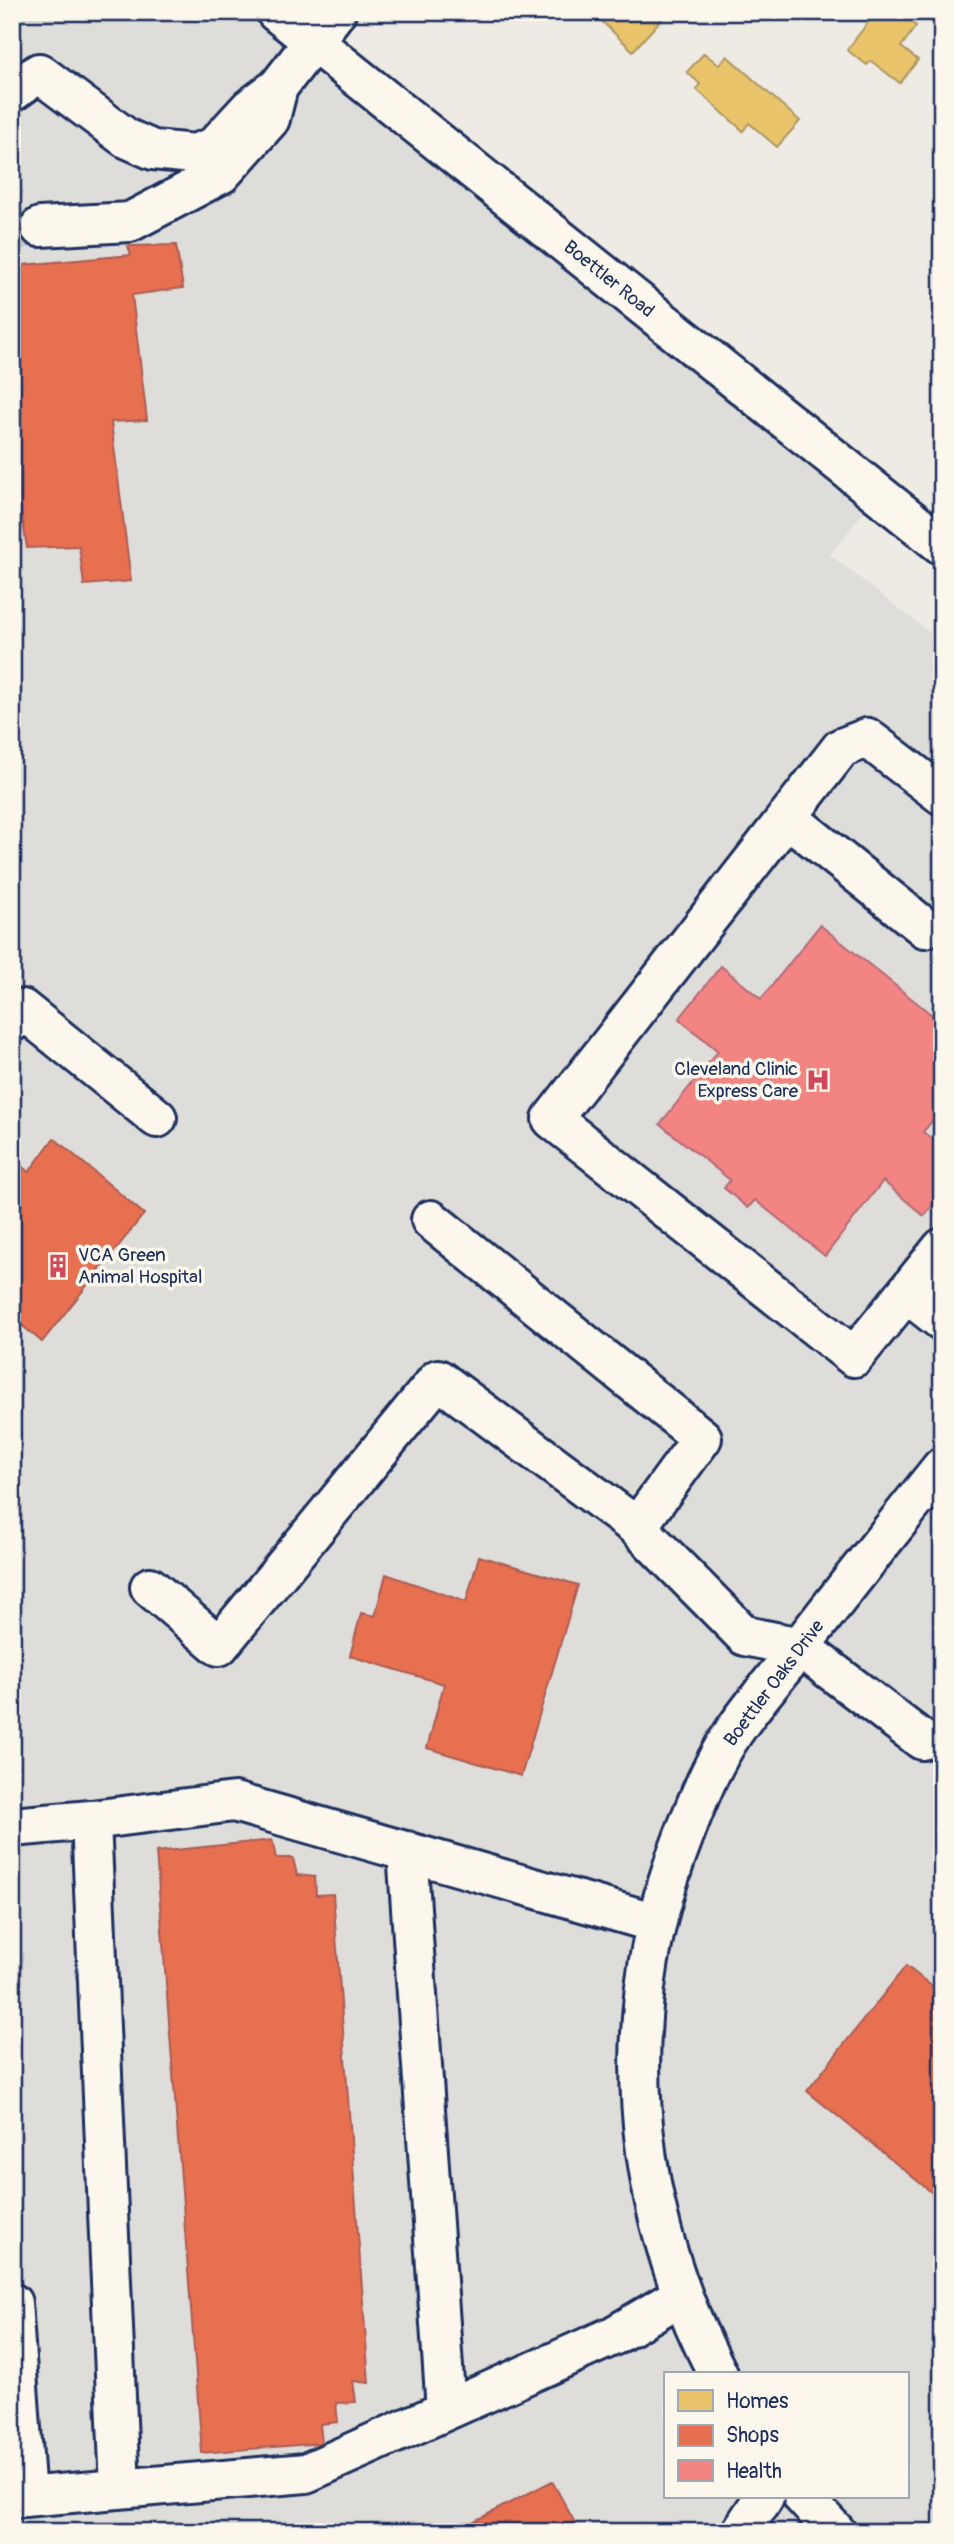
<svg xmlns="http://www.w3.org/2000/svg" width="954" height="2544" viewBox="0 0 954 2544" font-family="Pangolin,sans-serif">
  <rect width="100%" height="100%" fill="#eeebe4"/>
  <filter id="ink" filterUnits="userSpaceOnUse"><feTurbulence type="fractalNoise" baseFrequency=".0143" numOctaves="2"/><feDisplacementMap in="SourceGraphic" scale="14" xChannelSelector="R" yChannelSelector="G"/><feConvolveMatrix kernelMatrix="1 2 1 2 8 2 1 2 1" color-interpolation-filters="sRGB"/></filter>
  <g filter="url(#ink)">
    <path fill="#deddda" fill-rule="evenodd" d="M12,12H276L878,494L830,555L942,642V2532H12ZM665,2374H907V2497H665Z"/>
    <path fill="#e9c46a" stroke="#ab9766" stroke-width="2" d="M595,12H668L633,51L594,14Z
      M876,12H898L916,26L901,47L918,60L900,83L871,61L867,65L847,50Z
      M704,53L719,65L727,56L800,121L777,147L749,123L743,131L696,89L700,84L687,72Z"/>
    <path fill="#e76f51" stroke="#aa5c55" stroke-width="2" d="M176,245L183,288L132,295L147,420L111,422L131,581L84,585L79,546L27,548L21,510H12V266L131,255L128,246Z
      M54,1138L144,1214L42,1342L12,1317V1167L16,1162L29,1172Z
      M479,1556L578,1585L521,1776L427,1748L444,1684L350,1656L361,1613L375,1616L386,1574L466,1602Z
      M272,1840L276,1858H293L297,1875L315,1877L316,1895L333,1894L369,2383L353,2381L356,2402L336,2403L338,2422L320,2424L322,2443L202,2453L156,1852Z
      M906,1966L942,1994V2201L807,2091Z
      M552,2481L580,2532H453Z"/>
    <path fill="#f28482" stroke="#b26a77" stroke-width="2" d="M820,925L942,1023V1109L923,1132L942,1146V1193L924,1216L883,1181L825,1256L755,1200L748,1208L724,1188L730,1180L660,1124L718,1051L679,1019L721,966L761,999Z"/>
    <g fill="none" stroke-linecap="round" stroke-linejoin="round">
      <path stroke="#c4c5c9" stroke-width="38" stroke-dasharray="38 19" stroke-linecap="butt" d="M12,231L40,227"/>
      <g stroke="#1b2f5e" stroke-width="44">
        <path id="minor" d="M276,12L942,545
          M278,87L336,12
          M12,92L39,73L126,138L153,150L194,154L214,147L250,108L278,87L270,119L221,174L130,222L40,227
          M942,795L867,738L841,748L552,1119L854,1357L906,1293L942,1321
          M787,817L925,928
          M12,1022L22,1009L157,1118
          M431,1220L702,1438L637,1527
          M906,1293L942,1248
          M150,1587L219,1646L438,1379L637,1527L745,1636L800,1647L922,1740
          M91,1820L120,2489
          M12,1827L91,1820L234,1802L656,1923
          M407,1851L446,2410
          M12,2303L26,2497
          M718,2374C629,2204 614,2012 685,1833C698,1799 712,1764 733,1733C751,1706 774,1680 794,1654C843,1591 892,1529 942,1467
          M803,2497L836,2532
          M12,2498L306,2473L615,2335L682,2295
          M741,2532L764,2497"/>
      </g>
      <use href="#minor" stroke="#fbf7ec" stroke-width="38"/>
    </g>
  </g>
  <defs>
    <g id="hospital-bare" transform="scale(1.89)"><path d="M-5-5h3v3.5h4V-5h3V5h-3V1.5h-4V5h-3Z" fill="#d1495b" stroke="#fbf7ec" stroke-width="2.5" paint-order="stroke"/></g>
    <g id="building-bare" transform="scale(1.89)"><path d="M-4-6H4V6H1V3H-1V6H-4ZM-2.5-4.3h1.7v1.8h-1.7ZM.8-4.3h1.7v1.8H.8ZM-2.5-1h1.7V.8h-1.7ZM.8-1h1.7V.8H.8Z" fill="#d1495b" stroke="#fbf7ec" stroke-width="2.5" paint-order="stroke"/></g>
  </defs>
  <g fill-rule="evenodd">
    <use href="#hospital-bare" x="818" y="1080"/>
    <use href="#building-bare" x="58" y="1266"/>
  </g>
  <g text-anchor="middle" dominant-baseline="central" stroke-width="7" stroke-linejoin="round" paint-order="stroke">
    <g font-size="19" fill="#1b2f5e" stroke="#fbf7ec">
      <text transform="translate(609 279) rotate(39)">Boettler Road</text>
      <text transform="translate(774 1683) rotate(-53)">Boettler Oaks Drive</text>
    </g>
    <g font-size="19" fill="#1b2f5e" stroke="#fbf7ec" text-anchor="end">
      <text x="798" y="1069">Cleveland Clinic<tspan x="798" dy="22">Express Care</tspan></text>
      <text x="78" y="1255" text-anchor="start">VCA Green<tspan x="78" dy="22">Animal Hospital</tspan></text>
    </g>
  </g>
  <rect width="954" height="2544" fill="none" stroke="#fbf7ec" stroke-width="42"/>
  <rect x="21" y="21" width="912" height="2502" fill="none" stroke="#1b2f5e" stroke-width="2.5" filter="url(#ink)"/>
  <rect x="664" y="2372" width="245" height="126" fill="#fbf7ec" stroke="#a1a7b3" stroke-width="2"/>
  <rect x="678" y="2390" width="35" height="21" fill="#e9c46a" stroke="#a1a7b3" stroke-width="2"/>
  <text x="726" y="2408" font-size="21" fill="#1b2f5e">Homes</text>
  <rect x="678" y="2425" width="35" height="21" fill="#e76f51" stroke="#a1a7b3" stroke-width="2"/>
  <text x="726" y="2442" font-size="21" fill="#1b2f5e">Shops</text>
  <rect x="678" y="2460" width="35" height="21" fill="#f28482" stroke="#a1a7b3" stroke-width="2"/>
  <text x="726" y="2478" font-size="21" fill="#1b2f5e">Health</text>
</svg>
